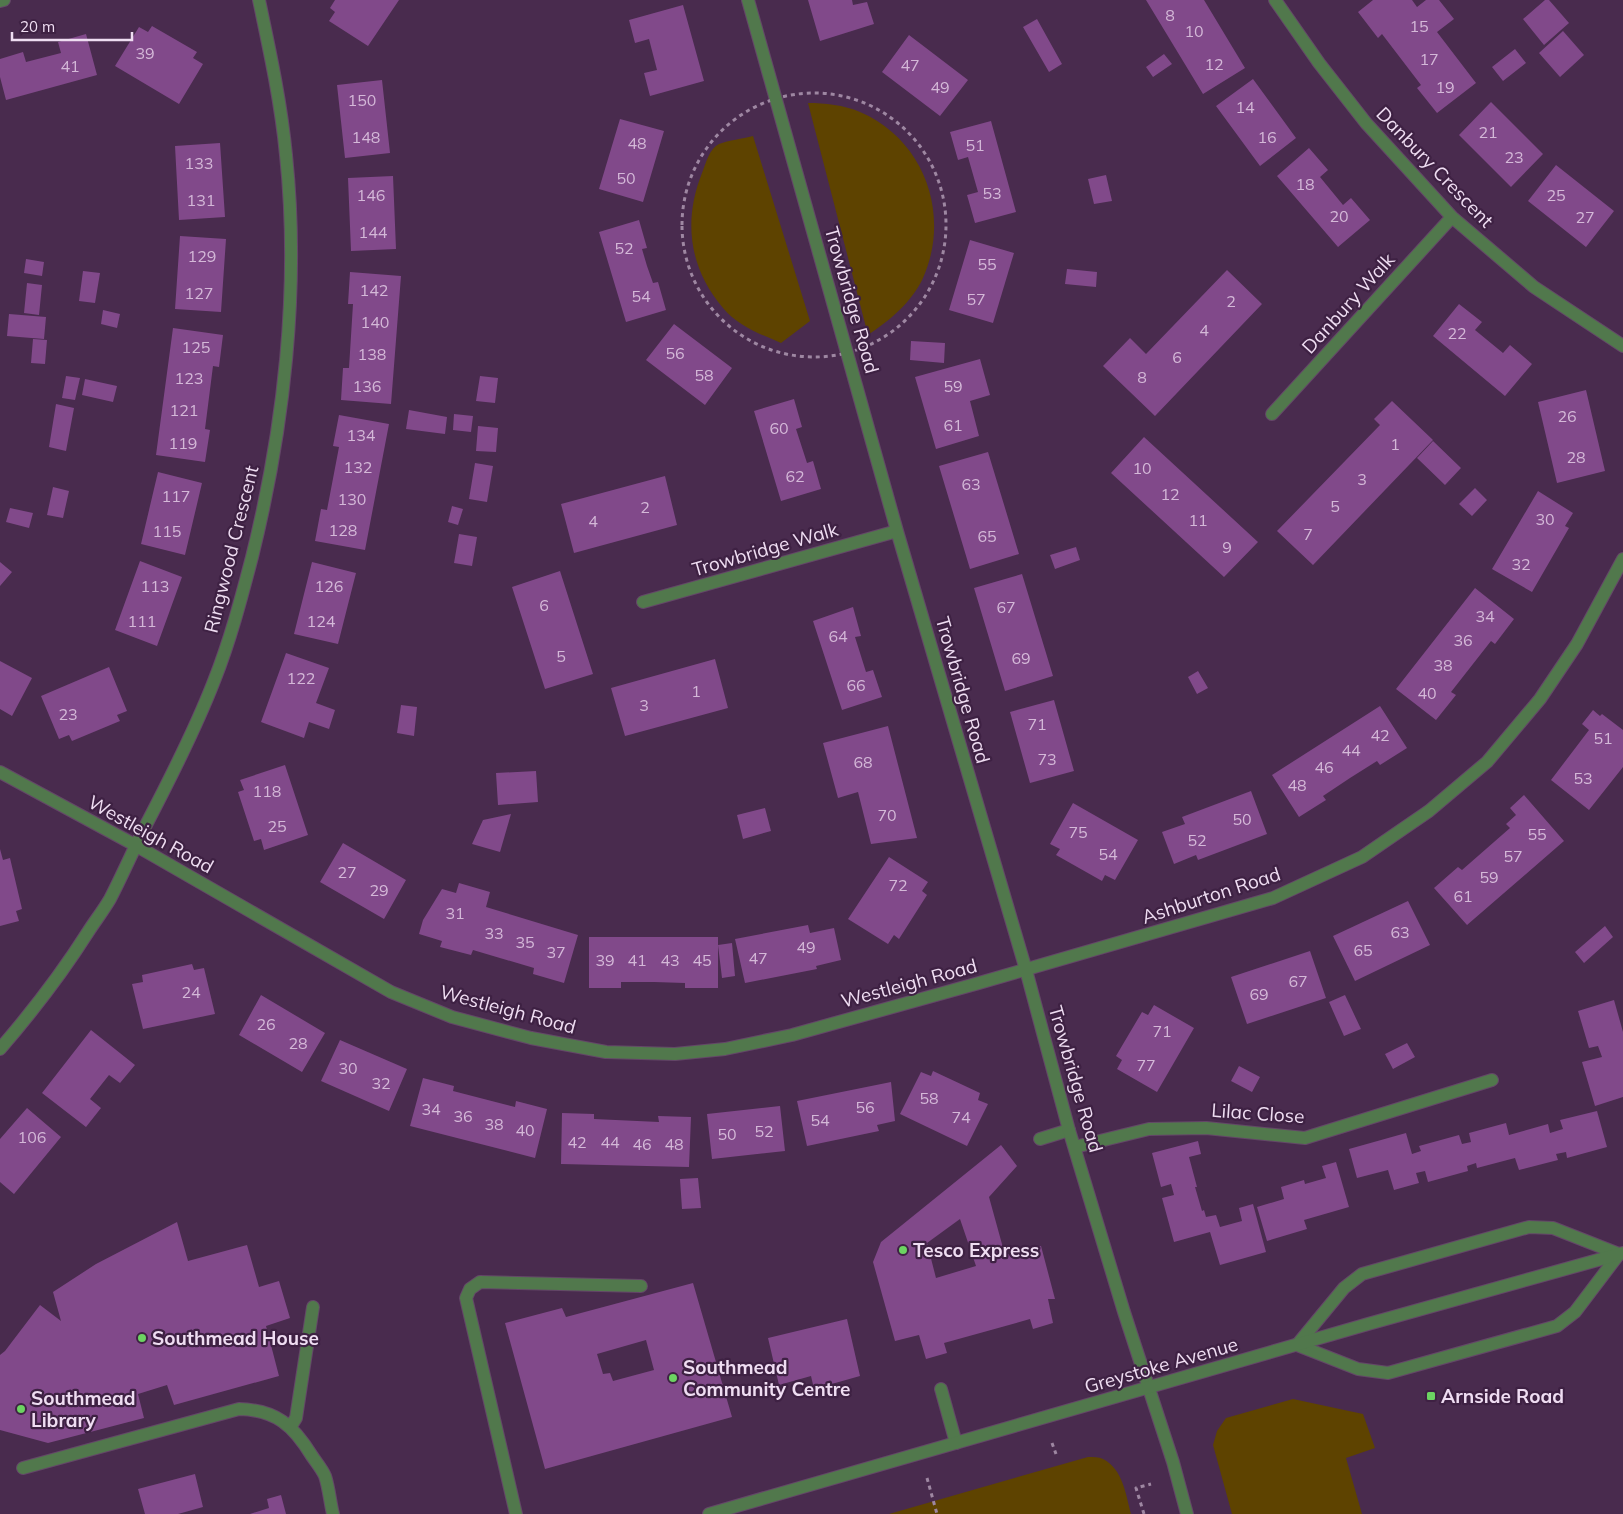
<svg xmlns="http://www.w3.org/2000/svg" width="1623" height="1514" viewBox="0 0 1623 1514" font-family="Mulish,sans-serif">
  <rect width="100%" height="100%" fill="#492b4e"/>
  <path fill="#5e4300" d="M808,103C825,103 844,105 860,112C925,140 951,215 923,278C912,302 889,321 868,335Z
    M753,136L810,321L781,343C760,334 738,326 723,308C689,268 683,221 702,173C706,163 709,149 719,144C729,140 742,139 753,136Z
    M1293,1399L1363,1414L1375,1448L1346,1458L1362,1514H1232L1213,1445L1217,1431L1226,1418Z
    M1088,1457C1093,1457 1099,1457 1103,1459C1123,1469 1126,1495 1131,1514H889Z"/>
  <path fill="#81498a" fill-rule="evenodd" d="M335,0H399L368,46L329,21L335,12L330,8Z
    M808,0H852L853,5L867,2L874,24L820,41Z
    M1146,0H1204L1245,68L1203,94Z
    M1373,0H1412L1417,7L1426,0H1439L1454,19L1437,32L1476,83L1437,113L1417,88L1421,85L1382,34L1378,38L1358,12Z
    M1545,0H1549L1569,23L1544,45L1523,19Z
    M683,5L704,81L650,96L644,73L657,70L649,39L635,43L629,20Z
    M1037,19L1062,64L1049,72L1023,27Z
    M152,26L197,52L193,58L203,64L179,104L115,66L139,27L148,32Z
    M1563,31L1584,55L1560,77L1539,53Z
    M86,34L97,75L6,100L0,77V59L23,52L26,62L61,53L58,42Z
    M909,35L968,80L940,116L882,72Z
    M1515,49L1526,63L1503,81L1492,67Z
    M1164,54L1172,64L1153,77L1146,67Z
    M1253,79L1296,138L1260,166L1216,106Z
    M382,80L390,153L345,158L337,85Z
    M1491,102L1543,154L1511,187L1459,135Z
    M620,119L664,131L643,202L599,189Z
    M991,121L1016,212L975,223L967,195L978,192L968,157L958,160L950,132Z
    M220,143L225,217L179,220L175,146Z
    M1309,148L1328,170L1320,177L1343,205L1351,198L1370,220L1338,247L1277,176Z
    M1556,165L1614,211L1586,247L1528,201Z
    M1106,175L1112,201L1094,204L1088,179Z
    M393,176L396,249L351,251L348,178Z
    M639,220L647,248L642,249L647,266L653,283L658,282L666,310L626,322L599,232Z
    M180,236L226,239L221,312L175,309Z
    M970,240L1014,253L993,323L949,310Z
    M26,259L44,262L42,276L24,273Z
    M1067,269L1097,272L1096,287L1065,284Z
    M1227,270L1262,304L1155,416L1103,366L1130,338L1146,354Z
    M83,271L100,273L95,303L79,301Z
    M350,272L401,276L391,404L341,400L343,368H349L353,304H348Z
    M27,283L42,285L39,315L24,313Z
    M1459,304L1482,322L1475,330L1503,353L1510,345L1532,364L1505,396L1433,336Z
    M103,310L120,314L117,328L101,324Z
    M9,314L46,317L44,339L7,336Z
    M674,324L732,368L705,405L646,360Z
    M173,328L223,335L219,367L213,366L205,429L210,430L205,462L156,455Z
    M33,339L47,340L45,364L31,363Z
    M911,341L945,343L944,363L910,360Z
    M980,359L990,395L970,401L979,436L936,449L915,377Z
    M66,376L80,378L75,400L62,398Z
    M480,376L498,378L495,403L476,401Z
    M85,379L117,386L113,402L82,395Z
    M1586,390L1605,471L1557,483L1538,402Z
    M794,399L802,427L796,429L807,463L813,461L821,489L781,501L754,411Z
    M1392,401L1433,440L1313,565L1277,531L1380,425L1374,419Z
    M56,404L74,408L66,451L49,447Z
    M409,410L447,417L445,434L406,429Z
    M454,414L473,416L471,432L453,430Z
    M339,415L389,424L365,550L315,541L321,509L327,510L339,447L333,446Z
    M478,426L498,428L496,452L476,451Z
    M1144,437L1258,542L1224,577L1111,473Z
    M1433,441L1461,468L1445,485L1417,458Z
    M988,452L1019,554L970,569L939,466Z
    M475,463L493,466L487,502L469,499Z
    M158,472L202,483L185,555L141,544Z
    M665,476L677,525L574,553L561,504Z
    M53,487L69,491L63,518L47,515Z
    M1475,488L1487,500L1472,516L1459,504Z
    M1538,491L1573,513L1565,526L1569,528L1532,592L1492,569Z
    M452,506L463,509L458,525L448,522Z
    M10,508L33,513L29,528L6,522Z
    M459,534L477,537L472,566L454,563Z
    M1076,547L1080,560L1055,569L1050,555Z
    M140,561L182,577L157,646L115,630Z
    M0,562L12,572L0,586Z
    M312,562L356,573L338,644L294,634Z
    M560,571L593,674L545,689L512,587Z
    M1022,574L1053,676L1005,691L974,588Z
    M1475,588L1514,619L1495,644L1491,641L1451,692L1456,695L1436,720L1396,689Z
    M853,607L861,636L855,637L866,672L873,670L882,697L842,710L813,621Z
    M286,653L329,668L316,703L335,710L329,729L309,722L304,738L261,722Z
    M715,659L728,708L625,736L611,688Z
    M0,661L32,678L12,716L0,709Z
    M109,667L127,711L117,715L120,721L72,741L69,735L59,739L41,696Z
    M1198,671L1208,688L1197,694L1188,677Z
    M1054,700L1074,771L1030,783L1010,712Z
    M401,705L417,707L414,736L397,733Z
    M1380,706L1407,748L1380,765L1377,761L1350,778L1323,796L1326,800L1299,817L1272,775Z
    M1593,710L1600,716L1602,714L1623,730V767L1589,810L1551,780L1589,730L1582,724Z
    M888,726L917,838L871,844L858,792L838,798L823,743Z
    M285,765L308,835L264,850L261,839L254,841L238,792L244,790L240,780Z
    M536,771L538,802L498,805L496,773Z
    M1251,791L1267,834L1198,860L1196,855L1174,864L1162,832L1185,824L1182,817Z
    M1524,795L1564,841L1467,925L1434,888L1458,867L1462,870L1510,828L1506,824L1516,815L1510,808Z
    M1073,803L1138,840L1115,880L1105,875L1102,881L1056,855L1060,849L1050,844Z
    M765,808L771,831L743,839L737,815Z
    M511,814L500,852L472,844L483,820Z
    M343,843L406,880L384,919L320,882Z
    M0,849L3,860L10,858L22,909L16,911L19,921L0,926Z
    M889,857L928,882L922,891L927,895L899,939L894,935L888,944L848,919Z
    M459,883L490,892L486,907L578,935L564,983L533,974L534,968L473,950L471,955L440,947L442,941L419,934L423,920L442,889L456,893Z
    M1408,901L1430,945L1355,981L1333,936Z
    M808,925L810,933L834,928L841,960L816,966L817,969L745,983L735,939Z
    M1605,926L1613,937L1584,963L1575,952Z
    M589,937H718V988H685V983L654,982H621V988H589Z
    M732,943L735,976L722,978L718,945Z
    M1310,951L1326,998L1247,1024L1231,977Z
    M192,964L194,970L204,968L215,1014L143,1029L132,984L143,982L142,975Z
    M261,995L325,1033L302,1072L239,1035Z
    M1345,995L1361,1029L1344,1036L1329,1002Z
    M1614,1000L1623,1032V1097L1595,1106L1582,1062L1602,1057L1598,1046L1589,1048L1578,1011Z
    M1154,1005L1194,1028L1157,1092L1117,1069L1122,1060L1116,1056L1142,1012L1148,1015Z
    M91,1030L135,1065L120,1083L109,1075L90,1099L101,1108L86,1127L42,1093Z
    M340,1040L407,1069L389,1111L321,1081Z
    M1407,1043L1415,1057L1393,1069L1385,1054Z
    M1239,1066L1260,1077L1252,1092L1231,1081Z
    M933,1071L980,1093L978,1100L988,1104L967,1146L900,1114L921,1072L931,1076Z
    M423,1078L454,1086L453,1091L515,1107L516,1101L547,1109L535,1158L410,1126Z
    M891,1082L895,1121L877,1125L879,1131L807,1146L797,1101Z
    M780,1106L785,1151L712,1159L707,1114Z
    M27,1108L61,1137L14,1194L0,1182V1139Z
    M1597,1111L1607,1147L1567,1158L1566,1152L1556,1154L1558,1160L1519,1170L1515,1158L1477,1168L1476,1163L1467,1166L1468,1171L1428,1182L1425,1171L1416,1173L1419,1183L1394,1190L1388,1170L1357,1178L1349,1149L1406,1133L1412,1154L1421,1151L1419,1146L1459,1135L1462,1144L1471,1142L1469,1133L1506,1123L1509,1135L1548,1124L1550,1133L1563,1129L1560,1120Z
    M562,1113L594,1114V1119L659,1122L658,1116L691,1117L689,1167L561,1164Z
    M1198,1141L1201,1154L1189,1157L1197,1187H1195L1202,1211L1204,1210L1206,1217L1216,1215L1220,1227L1242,1221L1239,1208L1253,1204L1266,1252L1220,1265L1210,1232L1174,1242L1162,1198L1174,1195L1171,1184L1161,1187L1152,1153Z
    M1001,1145L1017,1166L989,1197L1005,1255L1041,1246L1055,1299H1048L1053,1323L1033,1329L1030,1319L991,1330L944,1343L947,1353L926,1359L919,1335L895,1341L873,1262L881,1242ZM960,1219L976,1266L936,1278L927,1243Z
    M1336,1162L1349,1207L1304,1220L1307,1229L1267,1241L1257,1207L1284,1199L1281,1187L1304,1180L1305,1184L1326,1178L1322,1166Z
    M698,1178L701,1208L682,1209L680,1179Z
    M177,1222L188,1261L247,1245L259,1287L279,1281L290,1318L266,1326L279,1376L174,1405L167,1385L138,1394L144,1418L48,1443L0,1430V1355L5,1351L40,1305L61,1321L53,1292L96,1264Z
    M693,1283L732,1417L545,1469L505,1323L562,1308L566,1317ZM646,1340L654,1370L613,1381L610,1373L603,1374L597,1354Z
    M847,1319L860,1376L814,1389L811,1376L779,1385L768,1338Z
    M195,1474L203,1507L178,1514H145L138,1489Z
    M281,1495L286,1514H250L269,1508L267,1499Z"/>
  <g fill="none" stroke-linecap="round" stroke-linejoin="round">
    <g stroke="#644768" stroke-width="14">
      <path id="service" d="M1040,1139L1069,1130
        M1529,1227L1553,1228L1619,1254L1575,1312L1557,1326L1388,1373L1358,1369L1297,1345L1344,1288L1362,1274Z
        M941,1389L956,1443
        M291,1426L296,1418L313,1307
        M23,1468L239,1409C276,1410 293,1425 312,1456C316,1462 322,1469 325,1476C329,1488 330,1502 333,1514
        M516,1514L466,1298L470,1289L480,1282L641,1286"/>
    </g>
    <g stroke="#644768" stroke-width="14">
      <path id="minor" d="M748,0L897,531L1026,970L1069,1130L1124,1312L1173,1462L1187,1514
        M1275,0L1319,63L1366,123L1452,217L1534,287L1623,346
        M0,1L4,0
        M1272,414L1452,217
        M643,602L897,531
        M0,772L135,845L391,992L452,1017L531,1038L606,1052L675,1054L725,1049L792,1035L979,983L1273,898L1362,857L1429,811L1487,762L1540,699L1577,644L1623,559
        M0,1049C32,1012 62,973 88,932C95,921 103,911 110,899C123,874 134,848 147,823C171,777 195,730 214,681C230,641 241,599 252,557C284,428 300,288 286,155C281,103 270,52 259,0
        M1075,1147L1149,1129L1206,1128L1305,1138L1492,1080"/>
    </g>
    <g stroke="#644768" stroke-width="14">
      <path id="tertiary" d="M709,1514L1368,1324L1623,1253"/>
    </g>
    <path stroke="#9e87a2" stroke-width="3" stroke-dasharray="4 4" stroke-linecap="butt" d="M682 225a132 132 0 1 1 264 0a132 132 0 1 1-264 0Z
      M1052,1443L1056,1454
      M927,1478L937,1514
      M1144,1514L1136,1488L1151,1484"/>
    <use href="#service" stroke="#51784c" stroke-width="12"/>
    <use href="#minor" stroke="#51784c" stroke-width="12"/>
    <use href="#tertiary" stroke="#51784c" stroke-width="12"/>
  </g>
  <g fill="#6cd362" stroke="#3e2143" stroke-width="2">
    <circle cx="903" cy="1250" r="5"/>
    <circle cx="142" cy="1338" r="5"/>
    <circle cx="673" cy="1378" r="5"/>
    <rect x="1426" y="1391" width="10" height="10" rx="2.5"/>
    <circle cx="21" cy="1409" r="5"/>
  </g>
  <g text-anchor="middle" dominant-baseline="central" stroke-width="4.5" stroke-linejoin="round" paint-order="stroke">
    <g font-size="16" fill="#d4b8d8">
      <text x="1170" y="15">8</text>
      <text x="1419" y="26">15</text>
      <text x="1194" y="31">10</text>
      <text x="145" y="53">39</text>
      <text x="1429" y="59">17</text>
      <text x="1214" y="64">12</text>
      <text x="910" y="65">47</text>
      <text x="70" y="66">41</text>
      <text x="940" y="87">49</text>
      <text x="1445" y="87">19</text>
      <text x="362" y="100">150</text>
      <text x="1245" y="107">14</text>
      <text x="1488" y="132">21</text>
      <text x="366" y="137">148</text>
      <text x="1267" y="137">16</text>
      <text x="637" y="143">48</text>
      <text x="975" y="145">51</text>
      <text x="1514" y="157">23</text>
      <text x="199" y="163">133</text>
      <text x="626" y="178">50</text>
      <text x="1305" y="184">18</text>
      <text x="992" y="193">53</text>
      <text x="371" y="195">146</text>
      <text x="1556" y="195">25</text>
      <text x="201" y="200">131</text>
      <text x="1339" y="216">20</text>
      <text x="1585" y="217">27</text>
      <text x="373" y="232">144</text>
      <text x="624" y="248">52</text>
      <text x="202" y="256">129</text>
      <text x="987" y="264">55</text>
      <text x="374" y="290">142</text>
      <text x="199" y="293">127</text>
      <text x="641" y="296">54</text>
      <text x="976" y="299">57</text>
      <text x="1231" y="301">2</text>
      <text x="375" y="322">140</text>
      <text x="1204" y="330">4</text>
      <text x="1457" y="333">22</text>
      <text x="196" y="347">125</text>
      <text x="675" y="353">56</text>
      <text x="372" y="354">138</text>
      <text x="1177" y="357">6</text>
      <text x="704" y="375">58</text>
      <text x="1142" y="377">8</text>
      <text x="189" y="378">123</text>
      <text x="367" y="386">136</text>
      <text x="953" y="386">59</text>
      <text x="184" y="410">121</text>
      <text x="1567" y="416">26</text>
      <text x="953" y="425">61</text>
      <text x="779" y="428">60</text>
      <text x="361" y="435">134</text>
      <text x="183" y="443">119</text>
      <text x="1395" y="444">1</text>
      <text x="1576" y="457">28</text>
      <text x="358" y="467">132</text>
      <text x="1142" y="468">10</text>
      <text x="795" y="476">62</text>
      <text x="1362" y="479">3</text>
      <text x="971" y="484">63</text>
      <text x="1170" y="494">12</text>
      <text x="176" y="496">117</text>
      <text x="352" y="499">130</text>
      <text x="1335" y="506">5</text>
      <text x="645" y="507">2</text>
      <text x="1545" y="519">30</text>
      <text x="1198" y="520">11</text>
      <text x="593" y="521">4</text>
      <text x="343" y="530">128</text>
      <text x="167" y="531">115</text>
      <text x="1308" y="534">7</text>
      <text x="987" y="536">65</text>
      <text x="1227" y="547">9</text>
      <text x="1521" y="564">32</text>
      <text x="155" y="586">113</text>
      <text x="329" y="586">126</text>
      <text x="544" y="605">6</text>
      <text x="1006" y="607">67</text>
      <text x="1485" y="616">34</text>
      <text x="142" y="621">111</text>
      <text x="321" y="621">124</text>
      <text x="838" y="636">64</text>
      <text x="1463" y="640">36</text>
      <text x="561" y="656">5</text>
      <text x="1021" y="658">69</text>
      <text x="1443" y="665">38</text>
      <text x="301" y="678">122</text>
      <text x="856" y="685">66</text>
      <text x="696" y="691">1</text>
      <text x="1427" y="693">40</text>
      <text x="644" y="705">3</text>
      <text x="68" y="714">23</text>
      <text x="1037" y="724">71</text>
      <text x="1380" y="735">42</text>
      <text x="1603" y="738">51</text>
      <text x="1351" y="750">44</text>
      <text x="1047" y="759">73</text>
      <text x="863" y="762">68</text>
      <text x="1324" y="767">46</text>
      <text x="1583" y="778">53</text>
      <text x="1297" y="785">48</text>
      <text x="267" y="791">118</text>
      <text x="887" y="815">70</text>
      <text x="1242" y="819">50</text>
      <text x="277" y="826">25</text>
      <text x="1078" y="832">75</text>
      <text x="1537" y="834">55</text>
      <text x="1197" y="840">52</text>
      <text x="1108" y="854">54</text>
      <text x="1513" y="856">57</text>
      <text x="347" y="872">27</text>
      <text x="1489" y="877">59</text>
      <text x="898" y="885">72</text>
      <text x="379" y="890">29</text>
      <text x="1463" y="896">61</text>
      <text x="455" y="913">31</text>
      <text x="1400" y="932">63</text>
      <text x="494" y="933">33</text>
      <text x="525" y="942">35</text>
      <text x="806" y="947">49</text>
      <text x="1363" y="950">65</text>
      <text x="556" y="952">37</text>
      <text x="758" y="958">47</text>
      <text x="605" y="960">39</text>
      <text x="637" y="960">41</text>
      <text x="670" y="960">43</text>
      <text x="702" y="960">45</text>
      <text x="1298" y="981">67</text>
      <text x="191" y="992">24</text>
      <text x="1259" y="994">69</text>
      <text x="266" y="1024">26</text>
      <text x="1162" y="1031">71</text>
      <text x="298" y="1043">28</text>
      <text x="1146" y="1065">77</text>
      <text x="348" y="1068">30</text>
      <text x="381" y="1083">32</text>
      <text x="929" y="1098">58</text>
      <text x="865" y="1107">56</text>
      <text x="431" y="1109">34</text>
      <text x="463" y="1116">36</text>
      <text x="961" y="1117">74</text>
      <text x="820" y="1120">54</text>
      <text x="494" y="1124">38</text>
      <text x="525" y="1130">40</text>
      <text x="764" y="1131">52</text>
      <text x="727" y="1134">50</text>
      <text x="32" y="1137">106</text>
      <text x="577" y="1142">42</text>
      <text x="610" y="1142">44</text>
      <text x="642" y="1144">46</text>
      <text x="674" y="1144">48</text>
    </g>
    <g font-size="19" fill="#efddf2" stroke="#3e2143">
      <text transform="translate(1435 167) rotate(46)">Danbury Crescent</text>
      <text transform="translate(852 300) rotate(74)">Trowbridge Road</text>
      <text transform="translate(1348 303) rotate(-48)">Danbury Walk</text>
      <text transform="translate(231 549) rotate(-76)">Ringwood Crescent</text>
      <text transform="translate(765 549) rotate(-16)">Trowbridge Walk</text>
      <text transform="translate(963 690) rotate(74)">Trowbridge Road</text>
      <text transform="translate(151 834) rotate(29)">Westleigh Road</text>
      <text transform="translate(1211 895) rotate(-18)">Ashburton Road</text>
      <text transform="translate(909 983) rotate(-15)">Westleigh Road</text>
      <text transform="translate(508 1009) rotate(15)">Westleigh Road</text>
      <text transform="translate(1076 1079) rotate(74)">Trowbridge Road</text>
      <text transform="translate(1258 1113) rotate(4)">Lilac Close</text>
      <text transform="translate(1161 1365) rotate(-16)">Greystoke Avenue</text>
    </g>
    <g font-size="19" font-weight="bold" fill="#efddf2" stroke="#3e2143" text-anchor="start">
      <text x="913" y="1250">Tesco Express</text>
      <text x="152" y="1338">Southmead House</text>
      <text x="683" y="1367">Southmead<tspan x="683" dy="22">Community Centre</tspan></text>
      <text x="1441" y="1396">Arnside Road</text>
      <text x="31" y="1398">Southmead<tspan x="31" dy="22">Library</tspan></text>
    </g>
  </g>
  <path d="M12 32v8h120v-8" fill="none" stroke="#efddf2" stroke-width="2.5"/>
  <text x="20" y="32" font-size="15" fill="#efddf2" stroke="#3e2143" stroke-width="4" paint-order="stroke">20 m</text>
</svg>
